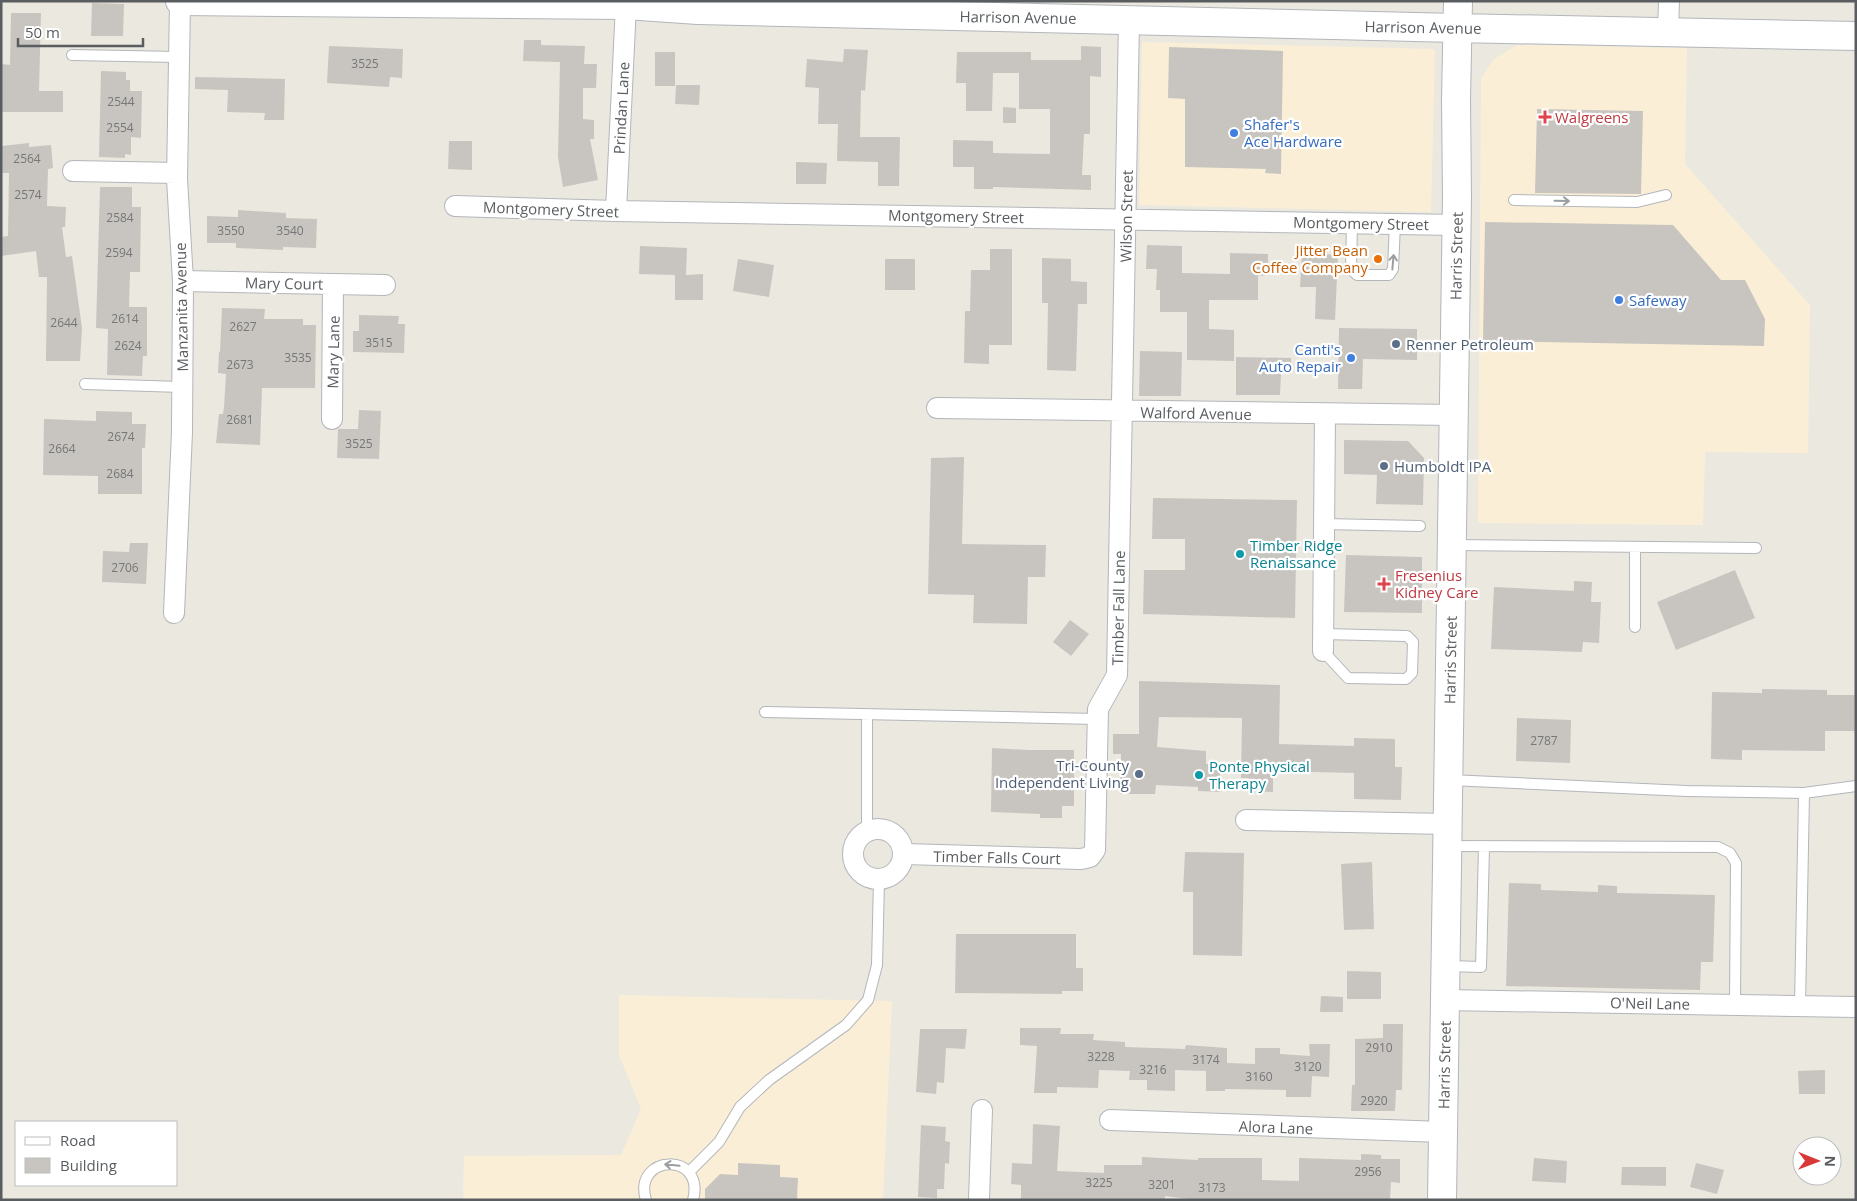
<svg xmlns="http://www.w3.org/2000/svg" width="1857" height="1201" viewBox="0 0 1857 1201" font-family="'Open Sans',sans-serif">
  <rect width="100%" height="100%" fill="#ebe8e0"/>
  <path fill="#faefd6" d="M1142,42L1435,49L1431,212L1139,205Z
    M1517,45L1687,48L1685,164L1810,305L1808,453L1705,452L1703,525L1478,523L1481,78L1494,59Z
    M619,995L892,1001L883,1200H463L464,1156L621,1155L641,1109L619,1055Z"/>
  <path fill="#c8c5c0" d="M92,3L124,4L123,36H91Z
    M11,13H41L39,91H63V112H1L2,64L10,65Z
    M524,40H541V45L585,46L584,64H597L596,88H583V119L594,120V139H590L598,180L563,187L558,157L560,62L523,61Z
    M329,46L403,49L402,78L390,77L389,87L327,83Z
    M1081,46L1101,47V77L1090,76V134H1084L1082,175H1091V190L993,187V189H974V167H953V140L993,141V153L1050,154V109H1019V73H993L992,111H966V83H956L957,52H1031V60H1081Z
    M1169,47L1283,51L1281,174L1265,173L1266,169L1185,167V99L1168,98Z
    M844,49L868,50L865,91L861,90L860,137H900L899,186H878V162L837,161L838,124H818L819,88L805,87L807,59L843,62Z
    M655,52H675V86H655Z
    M101,71L126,72V80H130V91H142L141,138L131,137V155L125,154V158L99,157Z
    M195,77L285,79L284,120H264L265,113L227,112L228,90L195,89Z
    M676,85H700L699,105L675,104Z
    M1003,107L1016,108V123H1003Z
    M1537,109L1643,111L1641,194L1535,193Z
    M449,141H472V170L448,169Z
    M29,143V147L51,145L53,168L48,169L47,206L66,207L65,227H62L66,257L72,256L82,328L80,361H46L47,277H39L36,251L1,256V237L8,236L9,173H1V146Z
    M796,162L827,163L826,184H796Z
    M100,187H132V207H141L140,272H130L129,307H147V356H143L142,376L107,375L108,329L96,328Z
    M238,210L286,213V218L317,219L316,248L283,247V250L236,248V243H207V216L238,217Z
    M1485,222L1673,225L1721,280H1745L1765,319L1764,346L1483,341Z
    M1147,245L1182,246V273L1230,274V253L1268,254V275L1258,276V300H1209V329L1234,330V361L1187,360V312H1160V290H1156L1157,269H1146Z
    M640,246L687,248L686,275L703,274V300H675V275L639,274Z
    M990,249H1012V345H989V364L964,363L965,311H970L971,270H990Z
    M1302,253L1338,255L1335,320L1315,319L1316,287H1300Z
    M1042,258L1071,259V281L1087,282V304H1078L1076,371L1047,370L1048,303H1042Z
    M738,259L774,265L769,297L733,291Z
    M885,259H915V290H885Z
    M222,308L265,309L264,319H303V325H316L315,388H262L260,445L216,443L219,414H223L224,407L226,374L218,373L219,352H220Z
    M359,315L399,316L398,324H405L404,353L353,352V331H359Z
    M1339,328L1417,329V360L1363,359L1362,389H1338Z
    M1140,351L1182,352L1181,396H1139Z
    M1236,357L1291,358V374L1281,373L1280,395H1236Z
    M359,410L381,411L379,459L337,458L338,429H358Z
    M96,411L132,412V424H146L145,448H142V494H98V476L43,475L44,419L96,421Z
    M1344,440L1408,441L1424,458L1423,505L1376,504L1377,475L1344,474Z
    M964,457L962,544L1046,545L1045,577H1028L1027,624L973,623L974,595L928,594L931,458Z
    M1153,498L1297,500L1295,618L1143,614L1144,570H1185V539H1152Z
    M130,543H148L146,584L102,582L103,551L129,552Z
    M1346,555L1422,557V613L1344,612Z
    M1735,570L1755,618L1676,650L1657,602Z
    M1574,581L1592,582L1591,602H1601L1599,643L1583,642L1582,652L1491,649L1494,587L1574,591Z
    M1070,620L1089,634L1071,656L1053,642Z
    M1139,681L1280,685L1279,744L1354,746V738L1395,739V767H1402L1401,800L1354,799V773L1273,771V792L1248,791L1249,778H1241L1242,718L1159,717L1157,747L1206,751V764L1220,765V792L1198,791V787L1156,785L1155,794H1120L1121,754H1113V734H1139Z
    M1762,689L1827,690V695H1856V731H1825V751L1742,750V760L1711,759L1712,692L1762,693Z
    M1517,718L1571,720L1570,763L1516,761Z
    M992,748L1029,750H1074V806H1062V818H1040V814L991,812Z
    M1185,852L1244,853L1242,956L1193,955V892H1183Z
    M1372,862L1374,929L1344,930L1341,864Z
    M1509,883L1541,884V890L1598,892V885L1617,886V893L1715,895L1713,962H1701L1700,990L1506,986Z
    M956,934H1076V968H1083V991H1062V994L955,993Z
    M1347,971L1381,972V999H1347Z
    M1321,996L1343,997V1012H1320Z
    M1383,1024H1403L1402,1090H1396L1395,1111H1351L1352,1085H1355V1039L1383,1038Z
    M1020,1028H1061L1060,1034H1094L1093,1040L1125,1042V1047L1185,1049L1186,1045L1227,1048V1063L1255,1064V1048H1280V1054L1310,1056L1309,1044H1330L1329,1077L1312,1076L1311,1097H1286V1090L1225,1089V1091H1206V1071L1175,1070V1091L1147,1090V1080H1129L1130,1071L1099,1070L1098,1088L1057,1087V1093H1034L1037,1046L1020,1045Z
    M920,1029H967L965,1049L946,1048L944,1083L937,1082L936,1094L916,1092Z
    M1825,1070V1094H1799L1798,1071Z
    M1033,1124L1060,1126L1057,1171L1104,1173V1165H1142V1157L1198,1160V1158H1262V1180L1299,1181V1158L1361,1160V1154L1381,1155V1159H1400V1183L1391,1182L1390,1200H1197L1165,1196V1200H1021V1185L1011,1184L1012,1163L1032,1164Z
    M921,1125L946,1127L945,1141L950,1142L949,1164L945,1163L944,1189H937V1198L918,1197Z
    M1534,1158L1567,1161L1566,1183L1532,1181Z
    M738,1163L780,1165V1177L798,1178L797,1200H705V1189L720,1174L738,1175Z
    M1696,1163L1724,1170L1717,1194L1690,1187Z
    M1622,1167H1666V1186L1621,1185Z"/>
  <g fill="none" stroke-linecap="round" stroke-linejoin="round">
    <g stroke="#b3b6ba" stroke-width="12">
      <path id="lane" d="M72,55L179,57
        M1514,200L1637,202L1666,195
        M1352,223L1351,269L1357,275H1389L1393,269L1395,224
        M85,384L182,387
        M1324,524L1420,526
        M1453,545L1756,548
        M1635,627V547
        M1323,651L1348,678L1406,679L1412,673L1413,642L1407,636L1323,634
        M765,712L1097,719
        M867,715V831
        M1450,780L1687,791L1804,793L1856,786
        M1448,846L1718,847L1730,853L1736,863L1735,1004
        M1447,966L1481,967L1484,847
        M1800,1006L1804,793
        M689,1172L719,1142L740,1107L769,1080L846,1025L868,1000L877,965L879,880
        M646,1200C632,1154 706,1151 693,1200"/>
    </g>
    <g stroke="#b3b6ba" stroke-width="22">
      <path id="street" d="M1668,32L1669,1
        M73,171L177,173
        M455,206L616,211L1457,225
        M616,211L626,5
        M183,281L385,285
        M937,408L1454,415
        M332,419L333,284
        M174,613L182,432L183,281L177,179L180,2
        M1323,651L1325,414
        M1246,820L1448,824
        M853 854a25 25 0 1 1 50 0a25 25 0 1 1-50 0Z
        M904,854L1081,859L1090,857L1095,850L1098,709L1117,675L1129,20
        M1445,1000L1856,1007
        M1110,1120L1442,1132
        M979,1200L982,1110"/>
    </g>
    <g stroke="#b2b6ba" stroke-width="30">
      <path id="secondary" d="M180,1L626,5L698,10L1457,28L1856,36
        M1442,1200L1457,197L1456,100L1458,1"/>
    </g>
    <use href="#lane" stroke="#fff" stroke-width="10"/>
    <use href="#street" stroke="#fff" stroke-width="20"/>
    <use href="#secondary" stroke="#fff" stroke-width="28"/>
  </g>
  <defs><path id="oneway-shaft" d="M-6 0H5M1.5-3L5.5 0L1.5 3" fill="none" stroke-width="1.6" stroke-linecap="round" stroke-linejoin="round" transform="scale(1.25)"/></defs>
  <g stroke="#9b9ea0">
    <use href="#oneway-shaft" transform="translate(1562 201) rotate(1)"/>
    <use href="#oneway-shaft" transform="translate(1393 262) rotate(-85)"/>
    <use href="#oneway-shaft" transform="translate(672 1165) rotate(-174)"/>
  </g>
  <g fill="#e0444e" stroke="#fff" stroke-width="2">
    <path d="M1542.5 109.5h5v5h5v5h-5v5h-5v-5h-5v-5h5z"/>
    <path d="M1381.5 576.5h5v5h5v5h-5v5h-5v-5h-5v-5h5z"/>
  </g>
  <g fill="#3f7fe0" stroke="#fff" stroke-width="2">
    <circle cx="1234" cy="133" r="5"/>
    <circle cx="1619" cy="300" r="5"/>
    <circle cx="1351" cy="358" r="5"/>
  </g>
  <circle fill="#e8710a" stroke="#fff" stroke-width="2" cx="1378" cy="259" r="5"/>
  <g fill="#5c6f8a" stroke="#fff" stroke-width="2">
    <circle cx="1396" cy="344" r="5"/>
    <circle cx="1384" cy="466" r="5"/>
    <circle cx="1139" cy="774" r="5"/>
  </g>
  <g fill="#0f9aa8" stroke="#fff" stroke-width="2">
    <circle cx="1240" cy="554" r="5"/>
    <circle cx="1199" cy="775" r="5"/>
  </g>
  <g text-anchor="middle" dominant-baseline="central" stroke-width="4.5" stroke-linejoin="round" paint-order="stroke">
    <g font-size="12" fill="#757778">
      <text x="365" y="63">3525</text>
      <text x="121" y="101">2544</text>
      <text x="120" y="127">2554</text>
      <text x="27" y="158">2564</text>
      <text x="28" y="194">2574</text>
      <text x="120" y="217">2584</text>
      <text x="231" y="230">3550</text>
      <text x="290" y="230">3540</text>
      <text x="119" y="252">2594</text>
      <text x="125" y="318">2614</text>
      <text x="64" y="322">2644</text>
      <text x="243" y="326">2627</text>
      <text x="379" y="342">3515</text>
      <text x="128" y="345">2624</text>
      <text x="298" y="357">3535</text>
      <text x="240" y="364">2673</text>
      <text x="240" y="419">2681</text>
      <text x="121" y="436">2674</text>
      <text x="359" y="443">3525</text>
      <text x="62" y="448">2664</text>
      <text x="120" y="473">2684</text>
      <text x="125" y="567">2706</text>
      <text x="1544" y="740">2787</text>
      <text x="1379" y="1047">2910</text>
      <text x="1101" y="1056">3228</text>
      <text x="1206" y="1059">3174</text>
      <text x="1308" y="1066">3120</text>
      <text x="1153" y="1069">3216</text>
      <text x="1259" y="1076">3160</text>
      <text x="1374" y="1100">2920</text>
      <text x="1368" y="1171">2956</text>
      <text x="1099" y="1182">3225</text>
      <text x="1162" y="1184">3201</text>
      <text x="1212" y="1187">3173</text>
    </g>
    <g font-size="15" fill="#595d60" stroke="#fff">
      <text transform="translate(1018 17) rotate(1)">Harrison Avenue</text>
      <text transform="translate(1423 27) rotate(1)">Harrison Avenue</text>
      <text transform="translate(621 108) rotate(-87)">Prindan Lane</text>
      <text transform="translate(551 209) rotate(2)">Montgomery Street</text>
      <text transform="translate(956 216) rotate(1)">Montgomery Street</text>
      <text transform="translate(1126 216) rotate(-89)">Wilson Street</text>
      <text transform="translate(1361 223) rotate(1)">Montgomery Street</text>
      <text transform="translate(1456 256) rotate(-89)">Harris Street</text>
      <text transform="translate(284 283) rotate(1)">Mary Court</text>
      <text transform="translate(181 307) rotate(-91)">Manzanita Avenue</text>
      <text transform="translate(333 352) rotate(-89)">Mary Lane</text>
      <text transform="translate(1196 413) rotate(1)">Walford Avenue</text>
      <text transform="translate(1118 608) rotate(-89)">Timber Fall Lane</text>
      <text transform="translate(1450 660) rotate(-89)">Harris Street</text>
      <text transform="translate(997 857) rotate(1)">Timber Falls Court</text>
      <text transform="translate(1650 1003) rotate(1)">O'Neil Lane</text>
      <text transform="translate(1444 1065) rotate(-89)">Harris Street</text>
      <text transform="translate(1276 1127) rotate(2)">Alora Lane</text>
    </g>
    <g font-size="15" fill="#be3a42" stroke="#fff" text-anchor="start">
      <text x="1555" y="117">Walgreens</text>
      <text x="1395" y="575">Fresenius<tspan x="1395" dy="17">Kidney Care</tspan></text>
    </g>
    <g font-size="15" fill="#366cbe" stroke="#fff" text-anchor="start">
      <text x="1244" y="124">Shafer's<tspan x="1244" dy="17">Ace Hardware</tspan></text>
      <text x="1629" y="300">Safeway</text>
      <text x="1341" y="349" text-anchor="end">Canti's<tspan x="1341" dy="17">Auto Repair</tspan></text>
    </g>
    <g font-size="15" fill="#c56008" stroke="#fff" text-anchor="end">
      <text x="1368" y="250">Jitter Bean<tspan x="1368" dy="17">Coffee Company</tspan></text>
    </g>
    <g font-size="15" fill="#4e5e75" stroke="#fff" text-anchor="start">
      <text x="1406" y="344">Renner Petroleum</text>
      <text x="1394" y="466">Humboldt IPA</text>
      <text x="1129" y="765" text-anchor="end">Tri-County<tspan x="1129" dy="17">Independent Living</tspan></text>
    </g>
    <g font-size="15" fill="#0d838f" stroke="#fff" text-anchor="start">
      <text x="1250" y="545">Timber Ridge<tspan x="1250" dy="17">Renaissance</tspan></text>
      <text x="1209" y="766">Ponte Physical<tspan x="1209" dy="17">Therapy</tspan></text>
    </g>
  </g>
  <rect width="1857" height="1201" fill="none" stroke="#595d60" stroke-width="5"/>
  <rect x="15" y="1121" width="162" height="65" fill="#ffffff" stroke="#bdbebf"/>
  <rect x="25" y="1137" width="25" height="8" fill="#ffffff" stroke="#bdbebf"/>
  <text x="60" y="1146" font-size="15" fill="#595d60">Road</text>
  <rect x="25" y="1158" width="25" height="15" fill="#c8c5c0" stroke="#bdbebf"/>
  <text x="60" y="1171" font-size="15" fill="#595d60">Building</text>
  <g transform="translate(1817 1161) rotate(91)"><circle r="24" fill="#ffffff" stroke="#bdbebf"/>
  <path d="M0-4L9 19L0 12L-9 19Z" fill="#d93838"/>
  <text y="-8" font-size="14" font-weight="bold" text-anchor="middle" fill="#595d60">N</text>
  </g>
  <path d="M18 38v8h125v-8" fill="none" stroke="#595d60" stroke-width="2.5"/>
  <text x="25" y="38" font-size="15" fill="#595d60" stroke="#ffffff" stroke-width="4" paint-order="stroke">50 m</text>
</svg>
